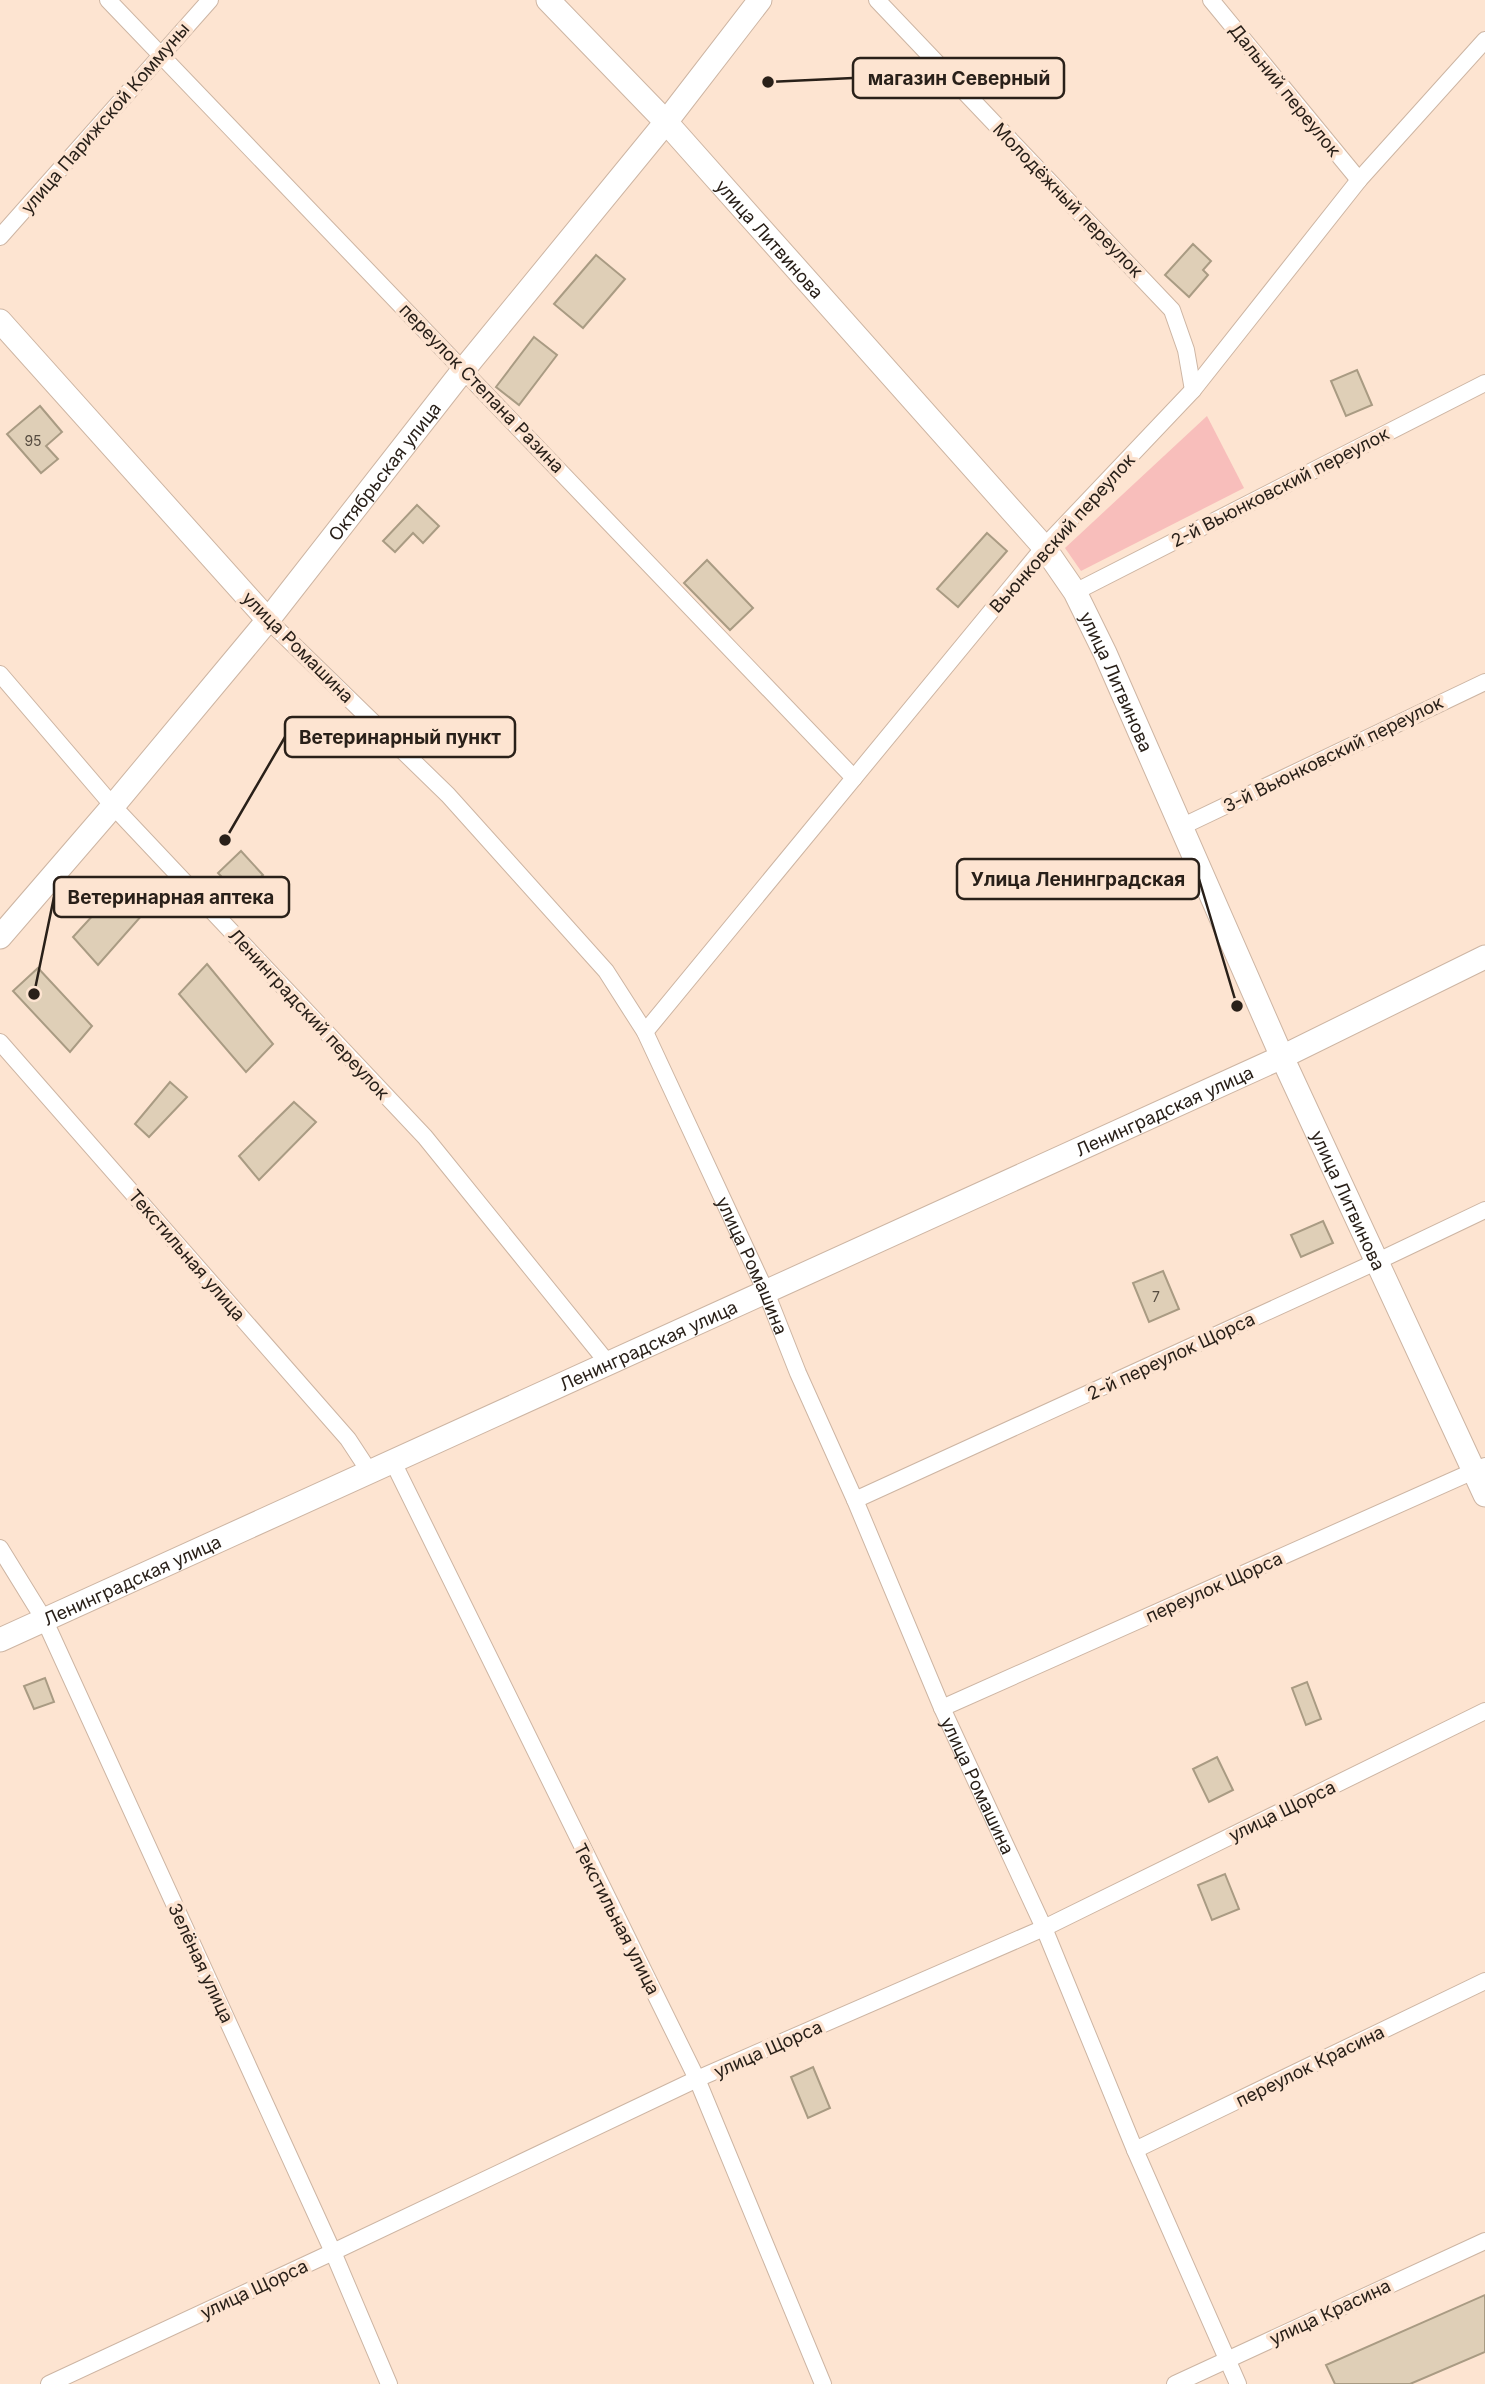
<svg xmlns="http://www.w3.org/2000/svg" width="1485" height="2384" viewBox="0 0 1485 2384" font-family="Inter,sans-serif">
  <rect width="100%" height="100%" fill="#fde4d1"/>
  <path fill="#f8bebb" d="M1207,416L1244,488L1081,571L1065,548Z"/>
  <path fill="#dfcfb7" stroke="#a99b83" stroke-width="2" d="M1193,244L1211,261L1203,270L1208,275L1189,297L1165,275Z
    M596,255L625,279L583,328L554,304Z
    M534,337L557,355L519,405L496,387Z
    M1357,370L1372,405L1346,416L1331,381Z
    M40,406L62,432L46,446L58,459L41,473L7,434Z
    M417,505L439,526L423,543L413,533L395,552L383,541Z
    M987,533L1007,551L958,607L937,589Z
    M707,560L753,608L730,630L684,583Z
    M241,851L263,875L240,896L218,873Z
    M119,887L143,914L98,965L73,937Z
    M207,964L273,1044L246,1072L179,994Z
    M38,968L92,1026L70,1052L13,991Z
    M170,1082L187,1097L149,1137L135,1124Z
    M294,1102L316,1122L259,1180L239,1156Z
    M1323,1221L1333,1243L1301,1257L1291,1235Z
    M1163,1271L1179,1309L1149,1322L1133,1283Z
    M45,1678L54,1702L34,1709L24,1686Z
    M1307,1682L1321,1719L1306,1725L1292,1688Z
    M1217,1757L1233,1790L1209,1802L1193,1769Z
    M1225,1874L1239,1909L1212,1920L1198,1885Z
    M813,2067L830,2108L808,2118L791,2077Z
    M1485,2295V2352L1410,2384H1335L1326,2365Z"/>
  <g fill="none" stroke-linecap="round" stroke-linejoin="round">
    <g stroke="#cdb5a3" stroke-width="18">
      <g id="street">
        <path d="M108,0L854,778"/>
        <path d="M877,0L1172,310L1186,350L1193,390"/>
        <path d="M1211,0L1359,180"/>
        <path d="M0,237L210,0"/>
        <path d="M1075,592L1485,383"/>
        <path id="s1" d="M268,620L448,795L606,971L645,1032L766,1292L798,1373L855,1500L942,1708L1044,1928L1135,2150L1238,2384"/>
        <path d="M0,674L113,806L425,1137L607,1362"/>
        <path d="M1181,827L1485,682"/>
        <path d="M645,1032L1044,547L1193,390L1359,180L1485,40"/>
        <path d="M0,1042L348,1439L369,1471"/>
        <path d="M393,1462L697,2079L823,2384"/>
        <path d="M855,1500L1378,1261L1485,1210"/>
        <path d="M0,1548L45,1621L333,2252L389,2384"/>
        <path d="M942,1708L1485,1466"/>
        <path d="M1135,2150L1485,1981"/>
        <path d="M49,2384L333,2252L697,2079L1044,1928L1485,1711"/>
        <path d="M1175,2384L1485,2241"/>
      </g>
    </g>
    <g stroke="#cdb5a3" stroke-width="25">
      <g id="secondary">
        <path id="s2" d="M548,0L666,122L1044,547L1075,592L1105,653L1282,1057L1485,1495"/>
        <path d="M0,321L268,620"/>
        <path id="s3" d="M0,937L113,806L268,620L464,369L666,122L760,0"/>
        <path id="s4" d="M0,1640L1282,1057L1485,957"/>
      </g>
    </g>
    <use href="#street" stroke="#fff" stroke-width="16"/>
    <use href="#secondary" stroke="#fff" stroke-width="23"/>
  </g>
  <g text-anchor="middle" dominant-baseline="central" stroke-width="7" stroke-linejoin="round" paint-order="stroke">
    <g font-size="14" fill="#564c40">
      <text x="33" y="440">95</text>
      <text x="1156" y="1296">7</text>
    </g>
    <g font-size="18" fill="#292019" stroke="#fde4d1">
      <text transform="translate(1285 90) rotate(51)">Дальний переулок</text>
      <text transform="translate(105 118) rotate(-49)">улица Парижской Коммуны</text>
      <text transform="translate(1068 200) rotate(46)">Молодёжный переулок</text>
      <text stroke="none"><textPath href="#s2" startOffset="326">улица Литвинова</textPath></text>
      <text transform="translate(482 388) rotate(46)">переулок Степана Разина</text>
      <text stroke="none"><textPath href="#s3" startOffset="604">Октябрьская улица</textPath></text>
      <text transform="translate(1280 487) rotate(-27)">2-й Вьюнковский переулок</text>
      <text transform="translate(1062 533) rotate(-48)">Вьюнковский переулок</text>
      <text transform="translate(298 647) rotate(45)">улица Ромашина</text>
      <text stroke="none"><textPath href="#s2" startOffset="892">улица Литвинова</textPath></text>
      <text transform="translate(1333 754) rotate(-26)">3-й Вьюнковский переулок</text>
      <text transform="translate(309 1014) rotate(47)">Ленинградский переулок</text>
      <text stroke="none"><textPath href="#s4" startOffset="1279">Ленинградская улица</textPath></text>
      <text stroke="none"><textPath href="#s2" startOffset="1460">улица Литвинова</textPath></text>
      <text transform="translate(187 1255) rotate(49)">Текстильная улица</text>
      <text stroke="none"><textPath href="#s1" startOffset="817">улица Ромашина</textPath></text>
      <text stroke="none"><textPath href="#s4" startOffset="712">Ленинградская улица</textPath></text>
      <text transform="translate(1171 1356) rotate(-25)">2-й переулок Щорса</text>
      <text stroke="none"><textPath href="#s4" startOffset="145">Ленинградская улица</textPath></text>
      <text transform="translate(1214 1587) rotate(-24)">переулок Щорса</text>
      <text stroke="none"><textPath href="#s1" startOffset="1384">улица Ромашина</textPath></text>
      <text transform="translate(1282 1811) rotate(-26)">улица Щорса</text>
      <text transform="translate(617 1919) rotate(63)">Текстильная улица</text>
      <text transform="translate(201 1963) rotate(65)">Зелёная улица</text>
      <text transform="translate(768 2049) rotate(-24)">улица Щорса</text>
      <text transform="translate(1310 2066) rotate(-26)">переулок Красина</text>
      <text transform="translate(254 2289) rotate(-25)">улица Щорса</text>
      <text transform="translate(1330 2312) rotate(-25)">улица Красина</text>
    </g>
  </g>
  <path fill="none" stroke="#292019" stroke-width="2.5" d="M768 82L853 78M225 840L285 737M1237 1006L1199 879M34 994L54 897"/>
  <g fill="#292019" stroke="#fde4d1" stroke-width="2.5">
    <circle cx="768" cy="82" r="7"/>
    <circle cx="225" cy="840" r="7"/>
    <circle cx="1237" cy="1006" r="7"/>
    <circle cx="34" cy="994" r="7"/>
  </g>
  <g fill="#fde4d1" stroke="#292019" stroke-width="2.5">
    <rect x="853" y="58" width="211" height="40" rx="7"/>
    <rect x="285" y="717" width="230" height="40" rx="7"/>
    <rect x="957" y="859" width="242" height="40" rx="7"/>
    <rect x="54" y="877" width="235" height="40" rx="7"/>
  </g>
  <g font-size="19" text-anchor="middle" font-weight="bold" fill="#292019">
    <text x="959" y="85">магазин Северный</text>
    <text x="400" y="744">Ветеринарный пункт</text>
    <text x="1078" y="886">Улица Ленинградская</text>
    <text x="171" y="904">Ветеринарная аптека</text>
  </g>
</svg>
